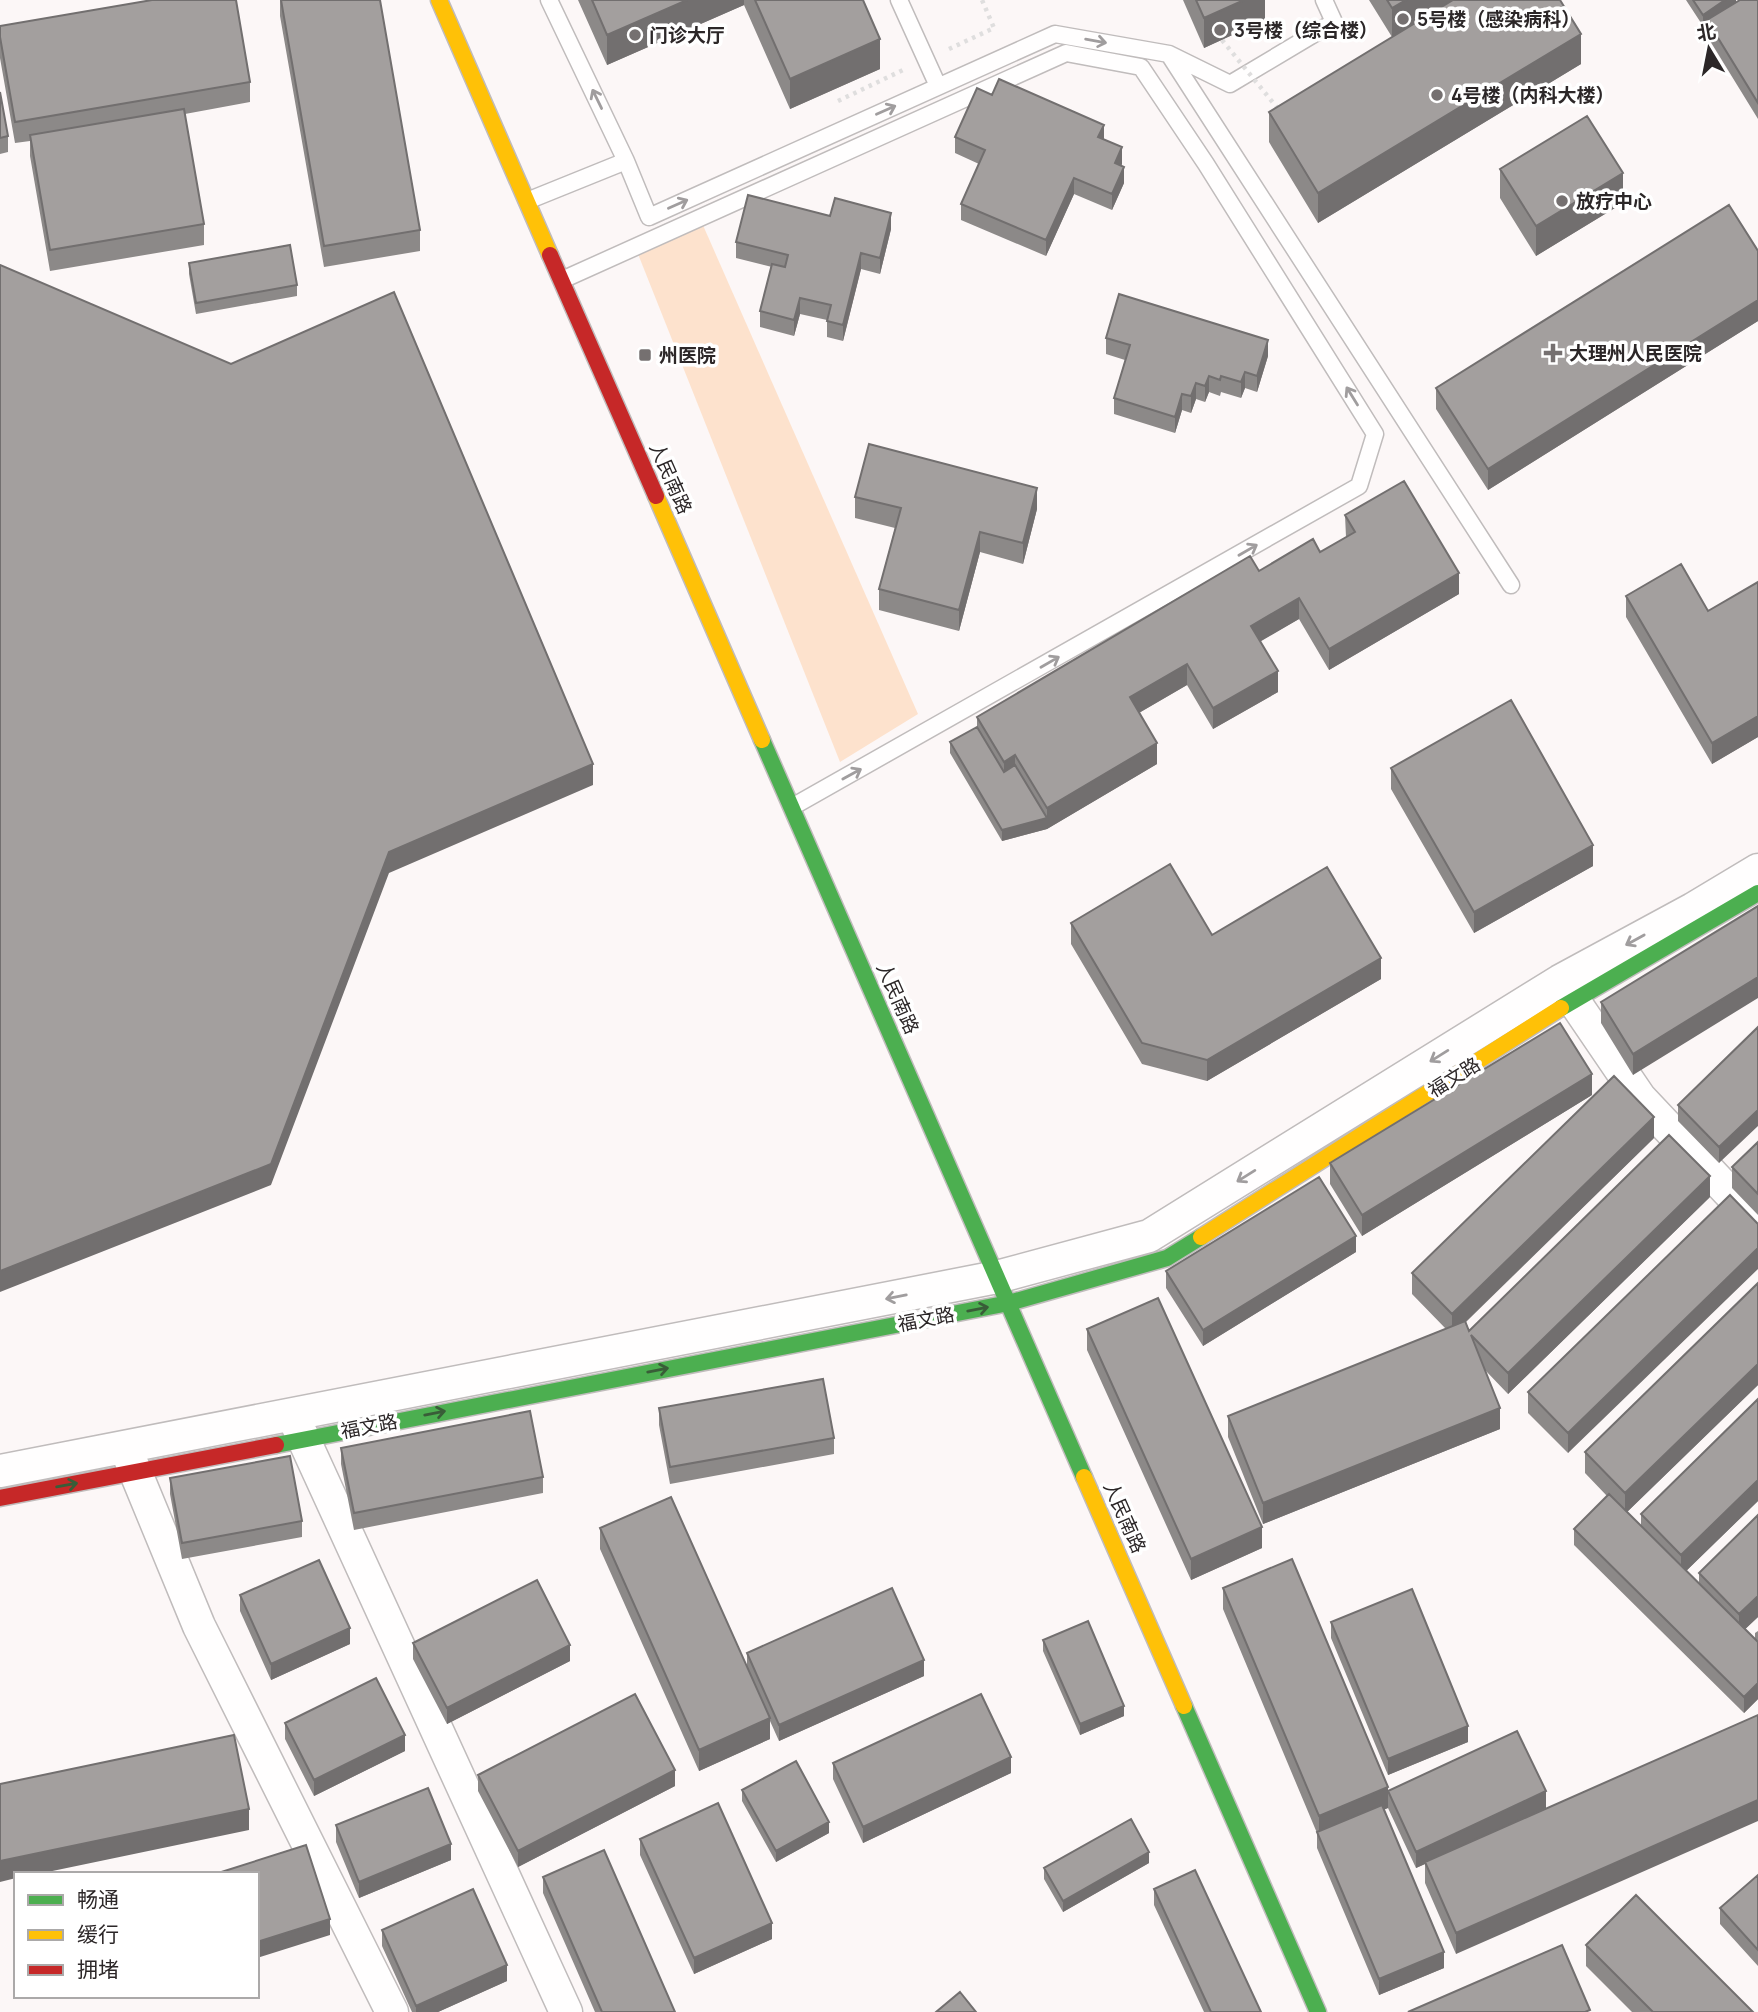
<svg xmlns="http://www.w3.org/2000/svg" width="1758" height="2012" viewBox="0 0 1758 2012" font-family="Manrope,'Noto Sans SC',sans-serif">
  <rect width="100%" height="100%" fill="#fcf7f7"/>
  <path fill="#fde2cd" d="M702,223L918,714L840,762L638,254Z"/>
  <g fill="none" stroke-linecap="round" stroke-linejoin="round">
    <g stroke="#c0bcbc" stroke-width="19">
      <path id="lane" d="M549,0L626,161L649,217L1055,34L1169,54L1230,84L1334,22L1324,0
        M899,0L938,86
        M1170,56L1511,585
        M527,201L626,161
        M562,280L1066,53L1141,67L1206,164L1375,434L1359,486L792,807"/>
    </g>
    <g stroke="#c0bcbc" stroke-width="35">
      <path id="street" d="M1561,982L1640,1098L1758,1223
        M294,1418L566,2012
        M126,1449L199,1626L392,2012
        M0,1471L997,1277L1149,1236L1560,981L1693,909L1758,870"/>
    </g>
    <g stroke="#c0bcbc" stroke-width="19">
      <path id="fast" d="M762,740L1084,1477
        M1561,1008L1758,893
        M276,1445L1009,1303L1167,1258L1201,1237
        M1184,1706L1318,2012"/>
    </g>
    <g stroke="#c0bcbc" stroke-width="19">
      <path id="slow" d="M439,0L550,255
        M656,496L762,740
        M1201,1237L1561,1008
        M1084,1477L1184,1706"/>
    </g>
    <g stroke="#c0bcbc" stroke-width="19">
      <path id="jam" d="M550,255L656,496
        M0,1498L276,1445"/>
    </g>
    <path stroke="#dfdede" stroke-width="4.5" stroke-dasharray="3.5 5" stroke-linecap="butt" d="M949,49L994,28L982,0
      M838,101L903,70"/>
    <use href="#lane" stroke="#fffefe" stroke-width="16"/>
    <use href="#street" stroke="#fffefe" stroke-width="32"/>
    <use href="#fast" stroke="#4caf50" stroke-width="16"/>
    <use href="#slow" stroke="#ffc107" stroke-width="16"/>
    <use href="#jam" stroke="#c62828" stroke-width="16"/>
    <path stroke="#dfdede" stroke-width="4.5" stroke-dasharray="3.5 5" stroke-linecap="butt" d="M1222,40L1279,110"/>
  </g>
  <path fill="#8c8988" d="M280,0H380L420,230V251L324,267L280,16Z
    M578,0H863L880,69L790,109L744,5L607,65Z
    M1183,0H1265V20L1204,48Z
    M1369,0H1560L1581,64L1318,223L1269,142V112L1392,37Z
    M1686,0H1736V2L1758,0V119L1707,36V23L1703,26Z
    M0,26L250,82V102L185,114L204,224V245L50,271L30,156V141L15,143L0,58Z
    M0,92L8,136V152L0,154Z
    M992,95L1104,140L1122,164L1121,165L1124,183L1112,210L1074,194L1046,256L961,220V204L979,164L955,153V137Z
    M1500,169L1623,203L1536,256L1500,198Z
    M830,216L891,229L880,274L861,269L843,341L827,337V320L800,314L794,336L760,327V311L772,267L736,258V242Z
    M1758,251V321L1488,490L1436,409V388Z
    M189,263L297,285V296L196,314L189,274Z
    M1106,338L1268,356L1257,392L1245,388L1241,398L1221,392L1220,396L1209,392L1205,402L1196,399L1191,413L1182,410L1175,433L1114,414V398L1125,360L1106,354Z
    M855,497L1037,509L1023,564L980,552L959,631L879,610V589L895,528L855,518Z
    M1345,515L1459,594L1329,670L1299,619L1260,641L1278,692L1213,729L1187,685L1139,713L1157,764L1047,829L1002,841L950,753V742L977,727V717L1259,571L1320,552L1346,537Z
    M1758,582V737L1712,764L1626,617V596L1708,611Z
    M1391,768L1593,866L1474,933L1391,789Z
    M1758,906L1633,1075L1601,1023V1002Z
    M1071,923L1212,935L1381,979L1207,1081L1142,1064L1071,944Z
    M1758,1027L1719,1163L1678,1121V1105Z
    M1592,1095L1362,1236L1330,1184V1163Z
    M1654,1138L1466,1322L1469,1331L1710,1197L1508,1394L1485,1370L1500,1429L1263,1524L1228,1437V1416L1446,1329L1412,1294V1273Z
    M1758,1142V1215L1732,1188V1167Z
    M1730,1195L1568,1453L1528,1413V1392Z
    M1356,1252L1203,1346L1166,1288V1271Z
    M1758,1283V1385L1627,1512L1641,1526V1514L1758,1501L1686,1571L1699,1583V1573L1758,1617L1745,1629L1755,1639V1633L1758,1631V1699L1744,1713L1574,1545V1529L1607,1496L1585,1473V1452Z
    M1087,1329L1262,1548L1191,1580L1087,1350Z
    M659,1408L834,1438V1454L670,1484L659,1425Z
    M341,1448L543,1477V1493L354,1530L341,1464Z
    M170,1478L302,1521V1537L182,1559L170,1494Z
    M600,1528L747,1666V1653L924,1676L779,1741L770,1721V1739L699,1771L600,1549Z
    M1223,1588L1388,1791L1546,1808L1504,1827L1456,1954L1425,1883V1864L1416,1868L1388,1808L1384,1809L1444,1968L1379,1995L1317,1848V1833L1223,1609Z
    M240,1595L350,1644L271,1680L240,1611Z
    M1331,1622L1468,1742L1388,1775L1331,1638Z
    M1043,1640L1124,1716L1080,1735L1043,1651Z
    M413,1643L570,1661L447,1724L413,1659Z
    M285,1723L405,1751L314,1796L285,1739Z
    M833,1763L1011,1773L863,1843L833,1779Z
    M478,1775L675,1786L518,1867L478,1791Z
    M742,1790L829,1833L776,1862L742,1801Z
    M336,1825L451,1860L359,1898L336,1842Z
    M640,1839L772,1939L694,1974L640,1855Z
    M1149,1863L1063,1912L1044,1879V1868Z
    M1758,1875V1966L1720,1924V1908Z
    M543,1877L675,2012H595L543,1893Z
    M1154,1889L1261,2012H1204L1154,1905Z
    M382,1930L507,1981L438,2012H412L382,1946Z
    M1586,1945L1753,2012H1632L1586,1966Z"/>
  <path fill="#726f6f" d="M687,0H744V5L607,65V35Z
    M1244,0H1265V20L1204,48V18Z
    M1406,0H1457L1392,38V8Z
    M1725,0H1736V4L1707,20V23L1703,26V15Z
    M1581,34V64L1318,223V193Z
    M880,39V69L790,109V79Z
    M1104,125V141L1098,137Z
    M1122,147V164L1115,179V163Z
    M1124,167V183L1112,210V194Z
    M1623,173V203L1536,256V226Z
    M1074,178V194L1046,256V240Z
    M891,213V229L880,274V258Z
    M861,253V269L843,341V325Z
    M800,298V314L794,336V320Z
    M1758,300V321L1488,490V469Z
    M1268,340V356L1257,392V376Z
    M1245,372V388L1241,398V382Z
    M1209,376V392L1205,402V386Z
    M1196,383V399L1191,413V396Z
    M1182,394V410L1175,433V417Z
    M1037,488V509L1023,564V543Z
    M980,532V552L959,631V610Z
    M1459,573V594L1329,670V649Z
    M1299,598V619L1251,647V626Z
    M1187,664V685L1130,718V697Z
    M1278,671V692L1213,729V708Z
    M1758,716V737L1712,764V743Z
    M1157,743V764L1047,829V808Z
    M1015,755V776L1004,783V762Z
    M593,764V785L389,873L271,1185L0,1292V1271L389,852Z
    M1047,818V829L1002,841V830Z
    M1593,845V866L1474,933V912Z
    M1381,958V979L1207,1081V1060Z
    M1758,977V998L1633,1075V1054Z
    M1592,1074V1095L1362,1236V1215Z
    M1758,1110V1126L1719,1163V1147Z
    M1654,1117V1138L1452,1335V1314Z
    M1710,1176V1197L1508,1394V1373Z
    M1356,1236V1252L1203,1346V1330Z
    M1758,1248V1269L1568,1453V1433Z
    M1758,1364V1385L1625,1514V1493Z
    M1500,1408V1429L1263,1524V1503Z
    M1758,1480V1501L1681,1576V1555Z
    M1262,1527V1548L1191,1580V1559Z
    M1758,1596V1617L1739,1635V1614Z
    M350,1628V1644L271,1680V1664Z
    M570,1645V1661L447,1724V1708Z
    M924,1660V1676L779,1741V1725Z
    M1758,1683V1699L1744,1713V1697Z
    M1124,1706V1716L1080,1735V1724Z
    M770,1718V1739L699,1771V1750Z
    M1468,1726V1742L1388,1775V1759Z
    M405,1735V1751L314,1796V1780Z
    M1011,1757V1773L863,1843V1827Z
    M675,1770V1786L518,1867V1851Z
    M1388,1787V1808L1319,1837V1816Z
    M1546,1791V1808L1425,1864V1862V1864L1416,1868V1852Z
    M1758,1800V1821L1456,1954V1933Z
    M249,1809V1830L38,1874H16V1878L0,1882V1861Z
    M829,1822V1833L776,1862V1851Z
    M451,1844V1860L359,1898V1882Z
    M1149,1852V1863L1063,1912V1901Z
    M330,1919V1935L257,1958V1942Z
    M772,1923V1939L694,1974V1958Z
    M1444,1952V1968L1379,1995V1979Z
    M507,1965V1981L438,2012H416V2006Z"/>
  <path fill="#a39f9e" stroke="#726f6f" stroke-width="2" d="M152,0H236L250,82L15,122L0,37V26Z
    M281,0H380L420,230L324,246Z
    M592,0H687L607,35Z
    M755,0H863L880,39L790,79Z
    M1196,0H1244L1204,18Z
    M1387,0H1406L1392,8Z
    M1453,0H1560L1581,34L1318,193L1269,112Z
    M1693,0H1725L1703,15Z
    M1740,0H1758V103L1707,20Z
    M999,79L1104,125L1098,137L1122,147L1115,163L1124,167L1112,194L1074,178L1046,240L961,204L985,150L955,137L977,88L992,95Z
    M0,92L8,136L0,138Z
    M184,109L204,224L50,250L30,135Z
    M1587,116L1623,173L1536,226L1500,169Z
    M748,195L830,216L835,198L891,213L880,258L861,253L843,325L827,321L831,305L800,298L794,320L760,311L772,264L785,267L788,255L736,242Z
    M1729,205L1758,251V300L1488,469L1436,388Z
    M290,245L297,285L196,303L189,263Z
    M0,265L231,364L394,292L593,764L389,852L271,1164L0,1271Z
    M1119,294L1268,340L1257,376L1245,372L1241,382L1221,376L1220,380L1209,376L1205,386L1196,383L1191,396L1182,394L1175,417L1114,398L1130,345L1106,338Z
    M869,444L1037,488L1023,543L980,532L959,610L879,589L901,508L855,497Z
    M1404,481L1459,573L1329,649L1299,598L1251,626L1278,671L1213,708L1187,664L1130,697L1157,743L1047,808L1015,755L1004,762L977,717L1250,556L1259,571L1313,539L1320,552L1355,532L1345,515Z
    M1681,564L1708,611L1758,582V716L1712,743L1626,596Z
    M1511,700L1593,845L1474,912L1391,768Z
    M977,727L1004,772L1015,765L1047,818L1002,830L950,742Z
    M1170,864L1212,935L1327,867L1381,958L1207,1060L1142,1043L1071,923Z
    M1758,906V977L1633,1054L1601,1002Z
    M1560,1023L1592,1074L1362,1215L1330,1163Z
    M1758,1027V1110L1719,1147L1678,1105Z
    M1614,1076L1654,1117L1452,1314L1412,1273Z
    M1669,1135L1710,1176L1508,1373L1471,1335L1500,1408L1263,1503L1228,1416L1465,1321L1469,1331Z
    M1758,1142V1194L1732,1167Z
    M1319,1177L1356,1236L1203,1330L1166,1271Z
    M1730,1195L1758,1224V1248L1568,1433L1528,1392Z
    M1758,1283V1364L1625,1493L1585,1452Z
    M1158,1298L1262,1527L1191,1559L1087,1329Z
    M823,1379L834,1438L670,1467L659,1408Z
    M1758,1399V1480L1681,1555L1641,1514Z
    M530,1411L543,1477L354,1513L341,1448Z
    M290,1456L302,1521L182,1543L170,1478Z
    M1609,1494L1758,1642V1683L1744,1697L1574,1529Z
    M671,1497L770,1718L699,1750L600,1528Z
    M1758,1515V1596L1739,1614L1699,1573Z
    M1292,1559L1388,1787L1319,1816L1223,1588Z
    M319,1560L350,1628L271,1664L240,1595Z
    M537,1580L570,1645L447,1708L413,1643Z
    M892,1588L924,1660L779,1725L747,1653Z
    M1412,1589L1468,1726L1388,1759L1331,1622Z
    M1088,1621L1124,1706L1080,1724L1043,1640Z
    M376,1678L405,1735L314,1780L285,1723Z
    M635,1694L675,1770L518,1851L478,1775Z
    M981,1694L1011,1757L863,1827L833,1763Z
    M1758,1715V1800L1456,1933L1425,1862Z
    M1517,1731L1546,1791L1416,1852L1388,1791Z
    M234,1735L249,1809L0,1861V1784Z
    M796,1761L829,1822L776,1851L742,1790Z
    M428,1788L451,1844L359,1882L336,1825Z
    M718,1803L772,1923L694,1958L640,1839Z
    M1382,1805L1444,1952L1379,1979L1317,1832Z
    M1131,1819L1149,1852L1063,1901L1044,1868Z
    M306,1845L330,1919L257,1942V1874H215Z
    M604,1850L675,2012H602L543,1877Z
    M1195,1870L1261,2012H1211L1154,1889Z
    M1758,1875V1950L1720,1908Z
    M473,1889L507,1965L416,2006L382,1930Z
    M1636,1895L1753,2012H1653L1586,1945Z
    M1562,1945L1590,2010L1585,2012H1408Z
    M960,1992L976,2012H936Z"/>
  <defs><path id="oneway-shaft" d="M-6 0H5M1.5-3L5.5 0L1.5 3" fill="none" stroke-width="1.6" stroke-linecap="round" stroke-linejoin="round" transform="scale(1.75)"/></defs>
  <g stroke="#a09d9e">
    <use href="#oneway-shaft" transform="translate(1096 41) rotate(10)"/>
    <use href="#oneway-shaft" transform="translate(597 99) rotate(-116)"/>
    <use href="#oneway-shaft" transform="translate(886 110) rotate(-24)"/>
    <use href="#oneway-shaft" transform="translate(678 204) rotate(-24)"/>
    <use href="#oneway-shaft" transform="translate(1352 396) rotate(-122)"/>
    <use href="#oneway-shaft" transform="translate(1248 550) rotate(-30)"/>
    <use href="#oneway-shaft" transform="translate(1050 662) rotate(-30)"/>
    <use href="#oneway-shaft" transform="translate(852 774) rotate(-29)"/>
    <use href="#oneway-shaft" transform="translate(1635 940) rotate(151)"/>
    <use href="#oneway-shaft" transform="translate(1439 1056) rotate(148)"/>
    <use href="#oneway-shaft" transform="translate(1246 1176) rotate(148)"/>
    <use href="#oneway-shaft" transform="translate(896 1297) rotate(169)"/>
  </g>
  <g stroke="#395d38">
    <use href="#oneway-shaft" transform="translate(978 1309) rotate(-11)"/>
    <use href="#oneway-shaft" transform="translate(658 1370) rotate(-11)"/>
    <use href="#oneway-shaft" transform="translate(435 1413) rotate(-11)"/>
    <use href="#oneway-shaft" transform="translate(67 1485) rotate(-10)"/>
  </g>
  <g fill="#757070" stroke="#fff" stroke-width="2.5">
    <circle cx="1403" cy="19" r="7"/>
    <circle cx="1220" cy="30" r="7"/>
    <circle cx="635" cy="35" r="7"/>
    <circle cx="1437" cy="95" r="7"/>
    <circle cx="1562" cy="201" r="7"/>
    <path d="M1549.5 342.5h7v7h7v7h-7v7h-7v-7h-7v-7h7z"/>
    <rect x="638" y="348" width="14" height="14" rx="3.5"/>
  </g>
  <g text-anchor="middle" dominant-baseline="central" stroke-width="7" stroke-linejoin="round" paint-order="stroke">
    <g font-size="19" font-weight="bold" fill="#2c2728" stroke="#fff" text-anchor="start">
      <text x="1417" y="19">5号楼（感染病科）</text>
      <text x="1234" y="30">3号楼（综合楼）</text>
      <text x="649" y="35">门诊大厅</text>
      <text x="1451" y="95">4号楼（内科大楼）</text>
      <text x="1576" y="201">放疗中心</text>
      <text x="1569" y="353">大理州人民医院</text>
      <text x="659" y="355">州医院</text>
    </g>
    <g font-size="19" fill="#2c2728" stroke="#fff">
      <text transform="translate(671 478) rotate(66)">人民南路</text>
      <text transform="translate(898 998) rotate(66)">人民南路</text>
      <text transform="translate(1454 1077) rotate(-32)">福文路</text>
      <text transform="translate(926 1319) rotate(-11)">福文路</text>
      <text transform="translate(369 1426) rotate(-11)">福文路</text>
      <text transform="translate(1125 1517) rotate(66)">人民南路</text>
    </g>
  </g>
  <rect x="14" y="1872" width="245" height="126" fill="#ffffff" stroke="#aba9a9" stroke-width="2"/>
  <rect x="28" y="1895" width="35" height="10" fill="#4caf50" stroke="#aba9a9" stroke-width="2"/>
  <text x="77" y="1907" font-size="21" fill="#2c2728">畅通</text>
  <rect x="28" y="1930" width="35" height="10" fill="#ffc107" stroke="#aba9a9" stroke-width="2"/>
  <text x="77" y="1942" font-size="21" fill="#2c2728">缓行</text>
  <rect x="28" y="1965" width="35" height="10" fill="#c62828" stroke="#aba9a9" stroke-width="2"/>
  <text x="77" y="1977" font-size="21" fill="#2c2728">拥堵</text>
  <g transform="translate(1709 49) rotate(350)" stroke="#ffffff" stroke-width="5" paint-order="stroke">
  <path d="M0-5L12 26L0 18L-12 26Z" fill="#2c2728"/>
  <text y="-10" font-size="19" font-weight="bold" text-anchor="middle" fill="#2c2728">北</text>
  </g>
</svg>
